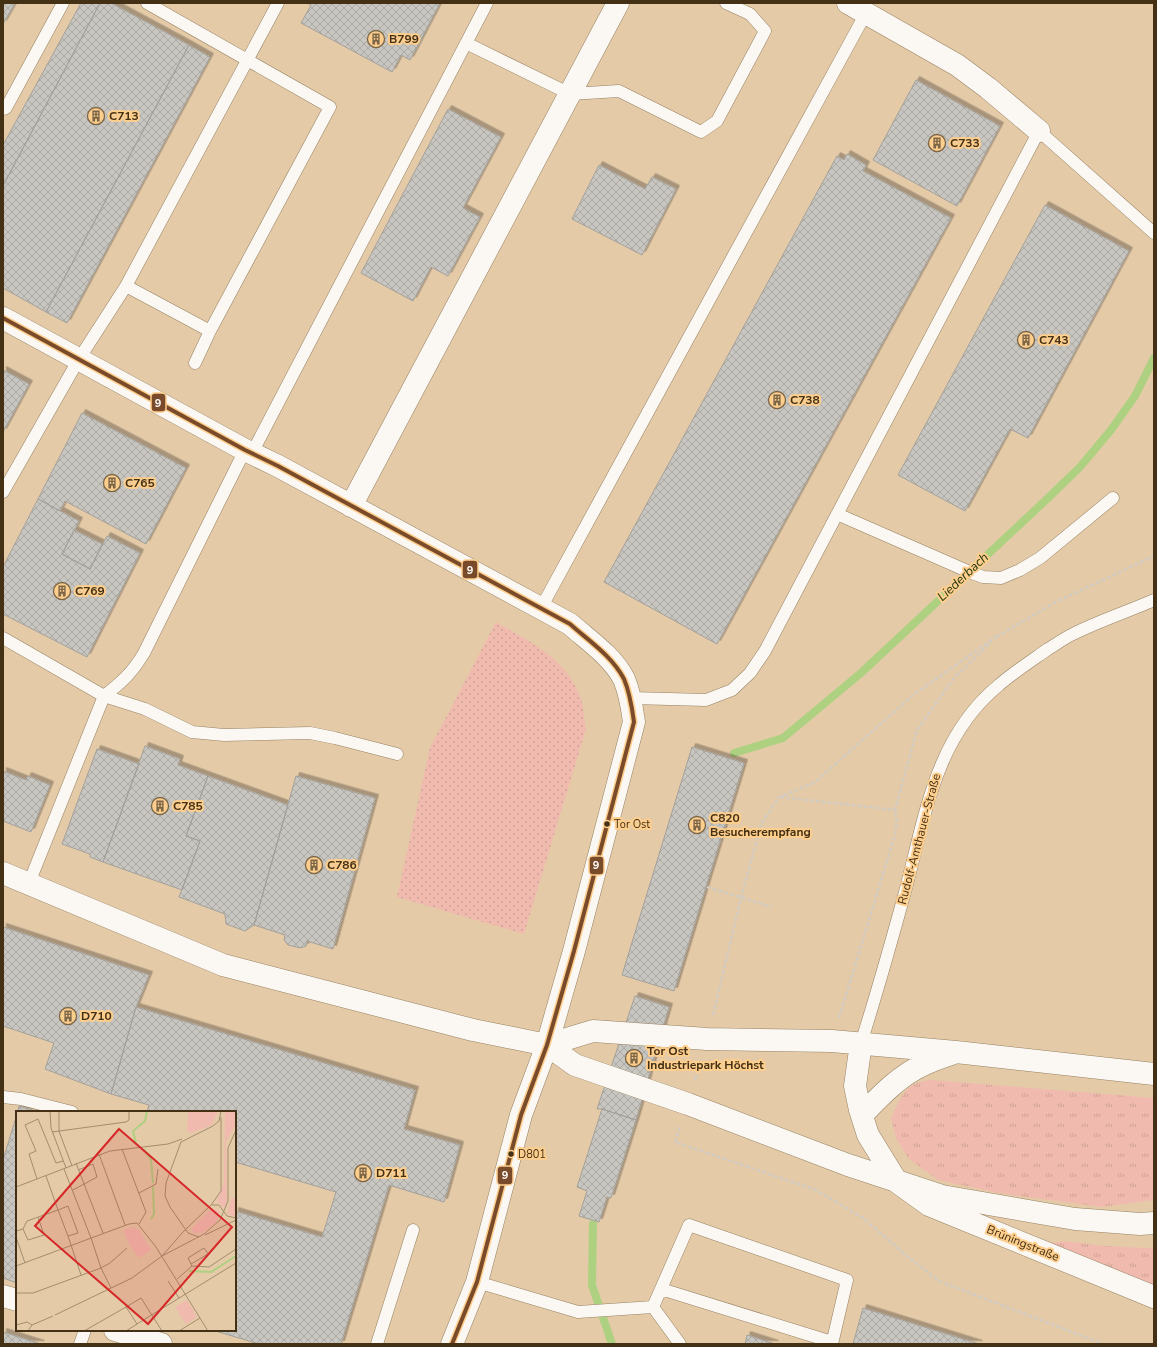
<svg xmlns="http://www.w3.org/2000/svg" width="1157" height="1347" viewBox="0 0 1157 1347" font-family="'Nunito Sans',sans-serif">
  <defs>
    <pattern id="grass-tufts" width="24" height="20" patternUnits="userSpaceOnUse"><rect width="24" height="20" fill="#f0bbae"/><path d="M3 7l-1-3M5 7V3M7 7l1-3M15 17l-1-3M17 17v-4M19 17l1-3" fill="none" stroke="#cfa195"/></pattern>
    <pattern id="park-dots" width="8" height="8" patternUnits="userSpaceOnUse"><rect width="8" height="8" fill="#f0bbae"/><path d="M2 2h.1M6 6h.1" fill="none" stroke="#cfa195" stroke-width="1.8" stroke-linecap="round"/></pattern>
    <pattern id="building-cross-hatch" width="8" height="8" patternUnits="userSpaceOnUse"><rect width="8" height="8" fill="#c8c6c1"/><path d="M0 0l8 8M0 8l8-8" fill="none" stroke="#adaaa5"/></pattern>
    <filter id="shadow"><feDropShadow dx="3.5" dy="-3.5" stdDeviation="0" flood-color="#0004"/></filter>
  </defs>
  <rect width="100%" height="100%" fill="#e4caa7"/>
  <path fill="url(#grass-tufts)" d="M932,1080L1154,1098V1200L1102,1207L998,1193L938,1180L908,1158L896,1138L891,1118C902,1096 905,1082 932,1080Z
    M1064,1241L1105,1246L1149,1248L1154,1247V1291L1050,1243Z"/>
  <path fill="url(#park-dots)" d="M496,622C530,642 567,658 581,699C584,708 584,720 586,729L524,934L397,897L430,748Z"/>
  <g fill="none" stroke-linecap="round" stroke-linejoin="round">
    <path stroke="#aed181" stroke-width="8" d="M734,753L783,738L861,673L1047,499L1080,467L1111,430L1135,396L1154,358
      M593,1224L592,1285L612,1344"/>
  </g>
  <path fill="url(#building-cross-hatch)" stroke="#a3a09b" filter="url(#shadow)" d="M3,3H15L3,24Z
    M81,3H100L3,186V145Z
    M100,3H111L189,45L46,312L3,288V186Z
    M307,3H440L410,60L401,55L392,72L301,23L311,5Z
    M189,45L210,57L67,323L46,312Z
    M916,80L1000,126L957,206L873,160Z
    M448,109L501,137L463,208L480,217L448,276L431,267L413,301L361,273Z
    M847,154L866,165L863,171L951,218L717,644L604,582L837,156L844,160Z
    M599,165L645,189L652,177L676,189L642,255L572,219Z
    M1045,205L1129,251L1028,438L1010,429L965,511L898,475Z
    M3,370L29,384L3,432Z
    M82,413L186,468L146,544L65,501L60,511L38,499Z
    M38,499L79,521L62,554L90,569L107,536L140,553L87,657L3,614V567Z
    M74,530L102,544L90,569L62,554Z
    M145,746L180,759L178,765L208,776L186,836L200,841L182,890L103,862Z
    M692,747L744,763L674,991L622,975Z
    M97,749L139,764L103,862L90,857V854L62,844Z
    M3,771L26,780L28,776L50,785L31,832L3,821Z
    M208,776L288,805L254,925L245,931L226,924L225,914L179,897L200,841L186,836Z
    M296,776L375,798L333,949L307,941L306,946L301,948L288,945L284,940L285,935L254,925Z
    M3,927L149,975L136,1007L111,1094L45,1069L54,1043L3,1026Z
    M635,996L669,1007L636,1120L602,1109H597Z
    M136,1007L415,1090L404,1129L460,1145L444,1202L389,1185L341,1344H259L212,1330H235V1211L322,1237L336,1192L235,1162V1112H147L149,1105L111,1094Z
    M19,1106L38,1112H18Z
    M602,1109L636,1120L611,1198L607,1197L599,1222L579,1216L587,1191L577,1187Z
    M17,1114V1283L3,1278V1160Z
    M863,1308L979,1344H853Z
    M3,1332L41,1344H3Z
    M747,1335L775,1344H745Z"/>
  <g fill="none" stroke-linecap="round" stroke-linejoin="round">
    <g stroke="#968263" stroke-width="13">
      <path id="lane" d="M147,3L330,107L210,331L126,286L278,3
        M466,43L570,94L619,91L701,132L717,121L765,31L750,14L726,3
        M3,109L6,108L63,3
        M195,363L210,331
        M245,450L144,653C132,673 122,682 104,696L145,709L192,732L224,735L310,733L335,738L397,754
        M252,453L487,3
        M3,492L79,359L126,286
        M837,514L972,573L983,577L1001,578L1020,570L1040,558L1113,498
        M541,608L866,13
        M3,638L104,696L29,883
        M631,698L706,700L732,690L750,673L765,651L1039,131L1154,233
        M861,1043C877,993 891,943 905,892C925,817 935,737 999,685C1014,672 1031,661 1048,649C1055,645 1063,639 1071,635C1098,621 1127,612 1154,600
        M3,1097L21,1099L72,1112
        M477,1282L578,1312L653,1307
        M661,1289L832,1342
        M653,1307L689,1225L847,1280L832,1344
        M653,1307L680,1344
        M80,1344L85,1330
        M377,1344L413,1230"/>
    </g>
    <g stroke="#968263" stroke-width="23">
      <path id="street" d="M848,3L957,65L988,88L1039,131
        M3,318L245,450L278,466L570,624C589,641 612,656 624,679C630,693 632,707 634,722L574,951L547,1045L521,1115L477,1282L452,1344
        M351,506L618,3
        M3,873L223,965L473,1030L547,1045L575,1065L688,1104L848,1165L942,1196L1075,1219L1140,1224L1154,1223
        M861,1043L855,1086L860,1110L868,1135L897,1182L929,1205L1154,1297
        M547,1045L593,1031L707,1039L832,1041L956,1052L1154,1074
        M862,1115C880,1096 900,1075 925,1064C933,1060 942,1057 951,1054
        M3,1296L17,1300
        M115,1330L161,1344"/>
    </g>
    <path stroke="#d3cbc0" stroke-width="2.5" stroke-dasharray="4 2" stroke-linecap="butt" d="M996,637L1056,602L1154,556
      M780,797L895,810
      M707,887L772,907
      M713,1015L741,898L761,824L779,797L814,783L912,696L997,636
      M839,1018L894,838L897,823L895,810L917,730L954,678L991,642
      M695,1080L700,1062
      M680,1127L675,1142L816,1190L863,1218L908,1257L939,1281L1103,1344"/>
    <use href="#lane" stroke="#fbf7f2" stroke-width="12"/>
    <use href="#street" stroke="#fbf7f2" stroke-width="22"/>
    <g stroke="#fece8d" stroke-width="7">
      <path id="bus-1" d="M3,318L245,450L278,466L570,624C589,641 612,656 624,679C630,693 632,707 634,722L574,951L547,1045L521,1115L477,1282L452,1344"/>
    </g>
    <use href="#bus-1" stroke="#7a4b2a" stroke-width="4"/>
  </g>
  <defs>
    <g id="building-ring" transform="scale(0.9)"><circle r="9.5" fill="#fece8d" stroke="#7b6648" stroke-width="1.5"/><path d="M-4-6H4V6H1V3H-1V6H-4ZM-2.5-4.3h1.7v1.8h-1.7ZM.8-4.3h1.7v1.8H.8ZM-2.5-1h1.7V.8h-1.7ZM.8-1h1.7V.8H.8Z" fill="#7b6648"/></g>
  </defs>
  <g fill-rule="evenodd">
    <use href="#building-ring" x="376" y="39"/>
    <use href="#building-ring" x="96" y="116"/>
    <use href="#building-ring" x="937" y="143"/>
    <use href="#building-ring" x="1026" y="340"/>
    <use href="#building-ring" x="777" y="400"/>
    <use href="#building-ring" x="112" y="483"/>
    <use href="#building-ring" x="62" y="591"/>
    <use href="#building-ring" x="160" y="806"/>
    <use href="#building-ring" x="697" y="825"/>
    <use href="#building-ring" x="314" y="865"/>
    <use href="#building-ring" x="68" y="1016"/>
    <use href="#building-ring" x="634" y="1058"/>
    <use href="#building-ring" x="363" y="1173"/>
  </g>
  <g fill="#433015" stroke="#fece8d" stroke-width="1.5">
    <circle cx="607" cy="824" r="3.5"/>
    <circle cx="511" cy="1154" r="3.5"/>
  </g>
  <g text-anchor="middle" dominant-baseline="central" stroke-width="4" stroke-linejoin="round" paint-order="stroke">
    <g font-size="11" fill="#433015" stroke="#fece8d" text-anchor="start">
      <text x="614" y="824">Tor Ost</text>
      <text x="518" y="1154">D801</text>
    </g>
    <g font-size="12" font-weight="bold" fill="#433015" stroke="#fece8d" text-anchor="start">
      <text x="389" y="39">B799</text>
      <text x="109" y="116">C713</text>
      <text x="950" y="143">C733</text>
      <text x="1039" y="340">C743</text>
      <text x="790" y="400">C738</text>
      <text x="125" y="483">C765</text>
      <text x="75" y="591">C769</text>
      <text x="173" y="806">C785</text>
      <text x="710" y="818">C820<tspan x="710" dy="14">Besucherempfang</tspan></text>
      <text x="327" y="865">C786</text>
      <text x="81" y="1016">D710</text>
      <text x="647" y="1051">Tor Ost<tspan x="647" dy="14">Industriepark Höchst</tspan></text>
      <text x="376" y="1173">D711</text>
    </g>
    <g font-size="12" fill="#433015" stroke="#fece8d">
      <text transform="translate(919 839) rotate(-75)">Rudolf-Amthauer-Straße</text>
      <text transform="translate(1023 1243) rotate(22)">Brüningstraße</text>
    </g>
    <g font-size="13" font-style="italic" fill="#1d340c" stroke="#fece8d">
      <text transform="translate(963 577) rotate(-43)">Liederbach</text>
    </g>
  </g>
  <g transform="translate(16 1111)">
    <rect width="220" height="220" fill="#e4caa7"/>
    <path d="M209,0H220V13L210,31L211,88L210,95L206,96L201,90L208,72ZM215,87L220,88V106L211,103ZM196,97L204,100L200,111L186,122H177L176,117Z" fill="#f0bbae"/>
    <path d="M172,0H202L196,14L175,22L171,20ZM117,116L123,119L135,139L123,147L113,133L107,119ZM171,189L181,206L170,213L159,196Z" fill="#f0bbae"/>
    <path fill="none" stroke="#aed181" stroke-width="2" d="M120,32L117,20L129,10L131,0M128,38L135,49L137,72M135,108L138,103L137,75M173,160L195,161L220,145"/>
    <path fill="none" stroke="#a48c6d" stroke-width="1" d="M34,0L35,17L50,57M43,0V20L56,55M36,21L110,11L113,9V0M106,38L130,101L123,113M83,43L109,114M60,52L87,122M48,58L75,127M21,68L13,43L20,40L9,14L22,8L40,52L47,50M0,76L94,40L152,33L166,28M57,79L81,66L77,53L62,59M123,82L140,73L142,58M196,94H203L211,105L220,107M7,118L12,129L28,124L22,106M0,120L7,118L11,110L42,99L52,125L62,122L52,95L42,99L30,65M189,124L220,109M52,125L65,164M0,126L9,152M183,126L172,122L154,96L149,85L150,72L165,31L197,15L203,10L205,0M75,127L85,157L94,152L111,137M146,145L167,121L195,94L205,80V6M175,153L192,143M0,155L113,113L121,112L140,136L192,220M176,155L193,156L220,138M176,155L172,147L188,137L193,144M161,168L176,155M152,170L163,187M0,182H17L85,157L95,177M110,196L125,187L146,220M39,204L116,167L146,145L188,123L204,109L212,90V37L220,19M121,213L220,152M0,214L11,211L16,214M12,220L16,214L37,205M68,220L110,196L121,213L110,220M163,220L184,207"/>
    <path fill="#d62828" fill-opacity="0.15" stroke="#d62828" stroke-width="2" d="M103,18L216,116L132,213L19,115Z"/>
    <rect width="220" height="220" fill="none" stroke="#433015" stroke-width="2"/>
  </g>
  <g stroke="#fece8d" stroke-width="1.5">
    <rect x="151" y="393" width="15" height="19" rx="4" fill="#7a4b2a"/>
    <rect x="462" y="560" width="16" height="19" rx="4" fill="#7a4b2a"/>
    <rect x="589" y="856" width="15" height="19" rx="4" fill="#7a4b2a"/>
    <rect x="497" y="1166" width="16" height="19" rx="4" fill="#7a4b2a"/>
  </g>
  <g font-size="11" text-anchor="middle" font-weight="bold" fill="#fff">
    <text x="158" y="407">9</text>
    <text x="470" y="574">9</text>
    <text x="596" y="869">9</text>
    <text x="505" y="1179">9</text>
  </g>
  <rect width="1157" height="1347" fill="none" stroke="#433015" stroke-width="8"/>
</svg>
